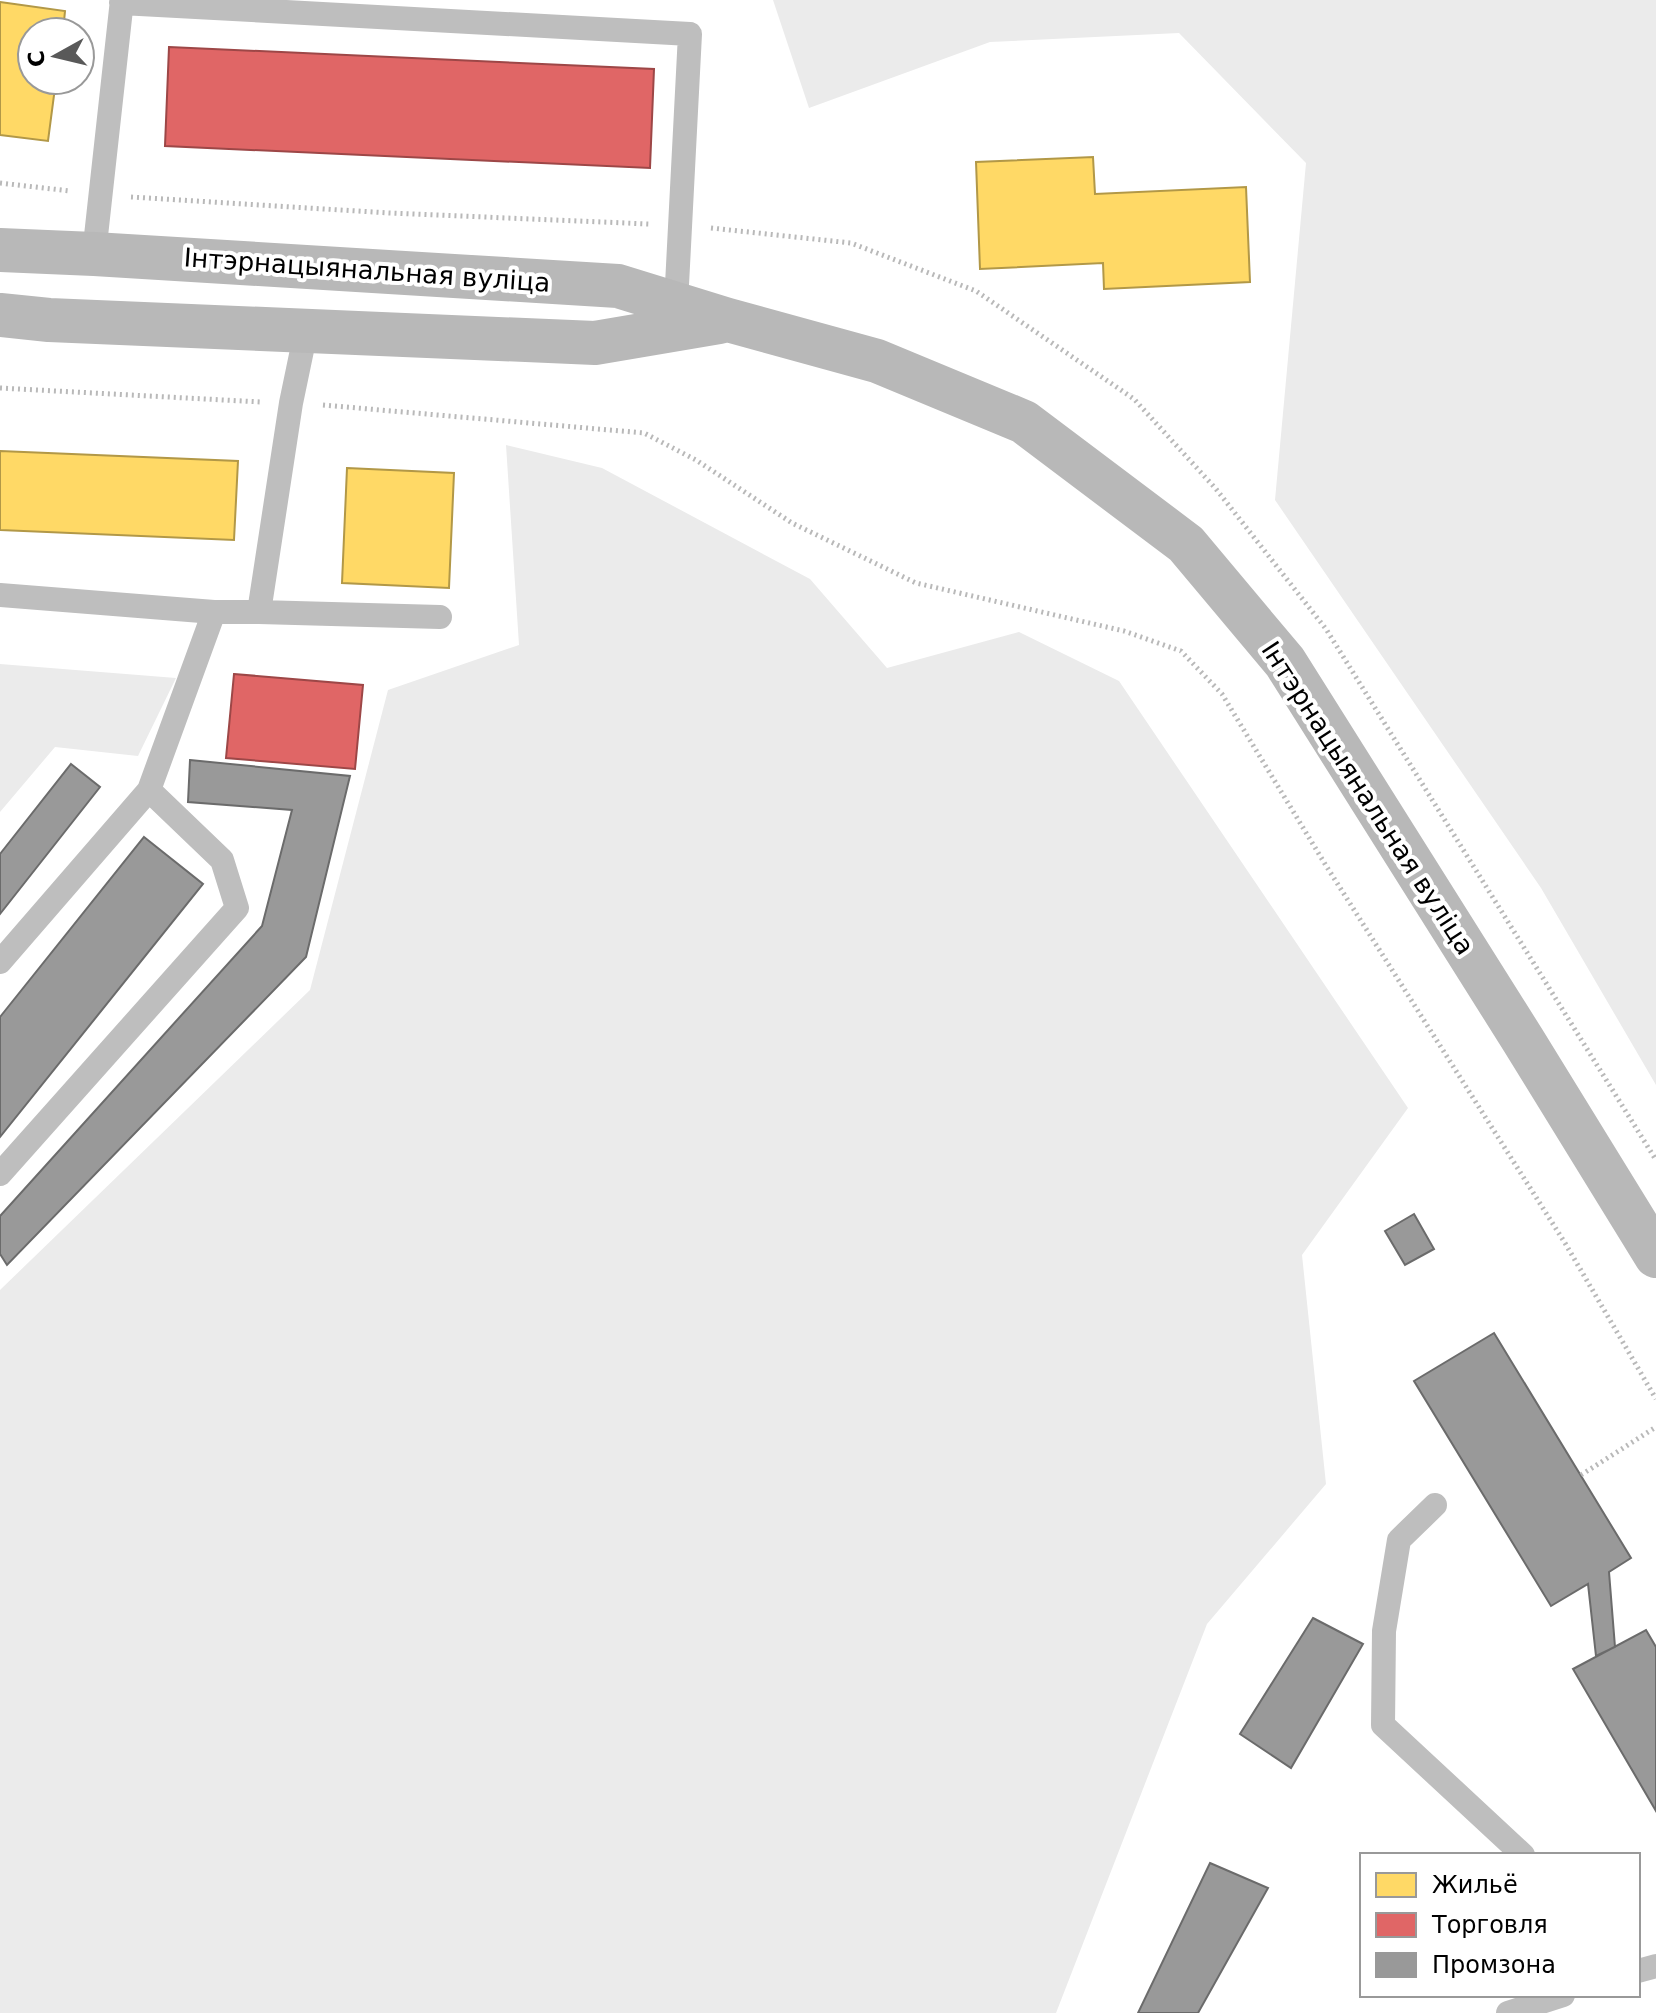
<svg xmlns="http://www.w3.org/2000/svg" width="1656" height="2013" viewBox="0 0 1656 2013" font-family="'DejaVu Sans',sans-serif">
  <rect width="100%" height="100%" fill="#fff"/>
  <path fill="#ebebeb" d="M773,0H1656V1085L1541,888L1275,500L1306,163L1179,33L990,42L809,108Z
    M506,445L602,468L810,579L887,668L1019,632L1119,681L1408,1108L1302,1255L1326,1484L1207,1624L1056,2013H0V1290L310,990L388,690L519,645Z
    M0,664L176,678L138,756L55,747L0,812Z"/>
  <path fill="#ffd966" stroke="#b29847" stroke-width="2" d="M0,2L65,11L63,32H32V80H56L48,141L0,135Z
    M1093,157L1095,194L1246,187L1250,282L1104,289L1103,263L980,269L976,162Z
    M0,451L238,461L234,540L0,530Z
    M347,468L454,473L449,588L342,583Z"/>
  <path fill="#e06666" stroke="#9d4747" stroke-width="2" d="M169,47L654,69L650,168L165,146Z
    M234,674L363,685L355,769L226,758Z"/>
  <path fill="#999" stroke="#6b6b6b" stroke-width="2" d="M190,760L350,776L306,957L7,1265L0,1254V1216L262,926L292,810L188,802Z
    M71,764L100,787L0,914V854Z
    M144,837L203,884L0,1137V1017Z
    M1414,1214L1434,1249L1405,1265L1385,1231Z
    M1494,1333L1631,1558L1609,1572L1615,1647L1596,1656L1588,1584L1551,1606L1414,1381Z
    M1313,1618L1363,1644L1291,1768L1240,1734Z
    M1646,1630L1656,1647V1811L1573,1669Z
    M1210,1863L1268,1888L1198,2013H1138Z"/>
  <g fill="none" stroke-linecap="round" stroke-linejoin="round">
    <path stroke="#b9b9b9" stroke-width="5" stroke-dasharray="2 4" stroke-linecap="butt" d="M0,183L70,191
      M131,197L389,213L649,224
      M711,228L851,243L976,291L1134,399L1216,489L1326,629L1656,1160
      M0,388L261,402
      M323,405L644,433L696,460L792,523L916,583L1124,631L1181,651L1222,694L1325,864L1565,1243L1656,1399
      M1581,1475L1656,1427"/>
    <path stroke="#bebebe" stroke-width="24" d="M121,3L690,34L676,304
      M94,254L122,0
      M0,595L214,612
      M259,612L440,617
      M0,962L149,790L214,612H259L291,403L306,331
      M0,1174L237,908L222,860L149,790
      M1435,1505L1399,1540L1384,1631L1383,1725L1523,1855
      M1638,1971L1656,1966
      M1508,2013L1563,1995"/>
    <path stroke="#b8b8b8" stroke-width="44" d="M0,250L94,254L618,286L728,320L877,361L1024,422L1186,544L1285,662L1523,1040L1656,1256
      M0,315L49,320L595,343L719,322"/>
  </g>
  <g text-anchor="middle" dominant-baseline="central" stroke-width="8" stroke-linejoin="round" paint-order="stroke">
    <g font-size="26" fill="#000" stroke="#fff">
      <text transform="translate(367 270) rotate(4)">Інтэрнацыянальная вуліца</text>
      <text transform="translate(1368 798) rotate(57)">Інтэрнацыянальная вуліца</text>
    </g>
  </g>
  <rect x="1360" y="1853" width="280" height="144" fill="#ffffff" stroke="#999999" stroke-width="2"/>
  <rect x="1376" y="1873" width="40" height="24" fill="#ffd966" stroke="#999999" stroke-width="2"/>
  <text x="1432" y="1893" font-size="24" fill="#000000">Жильё</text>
  <rect x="1376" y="1913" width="40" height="24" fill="#e06666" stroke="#999999" stroke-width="2"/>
  <text x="1432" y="1933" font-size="24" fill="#000000">Торговля</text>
  <rect x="1376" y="1953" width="40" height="24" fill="#999999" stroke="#999999" stroke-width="2"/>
  <text x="1432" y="1973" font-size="24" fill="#000000">Промзона</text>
  <g transform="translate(56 56) rotate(262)"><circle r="38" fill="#ffffff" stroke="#999999" stroke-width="2"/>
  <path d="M0-6L14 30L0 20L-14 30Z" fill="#595959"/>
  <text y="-12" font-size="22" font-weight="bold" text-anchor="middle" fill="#000000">С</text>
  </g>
</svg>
